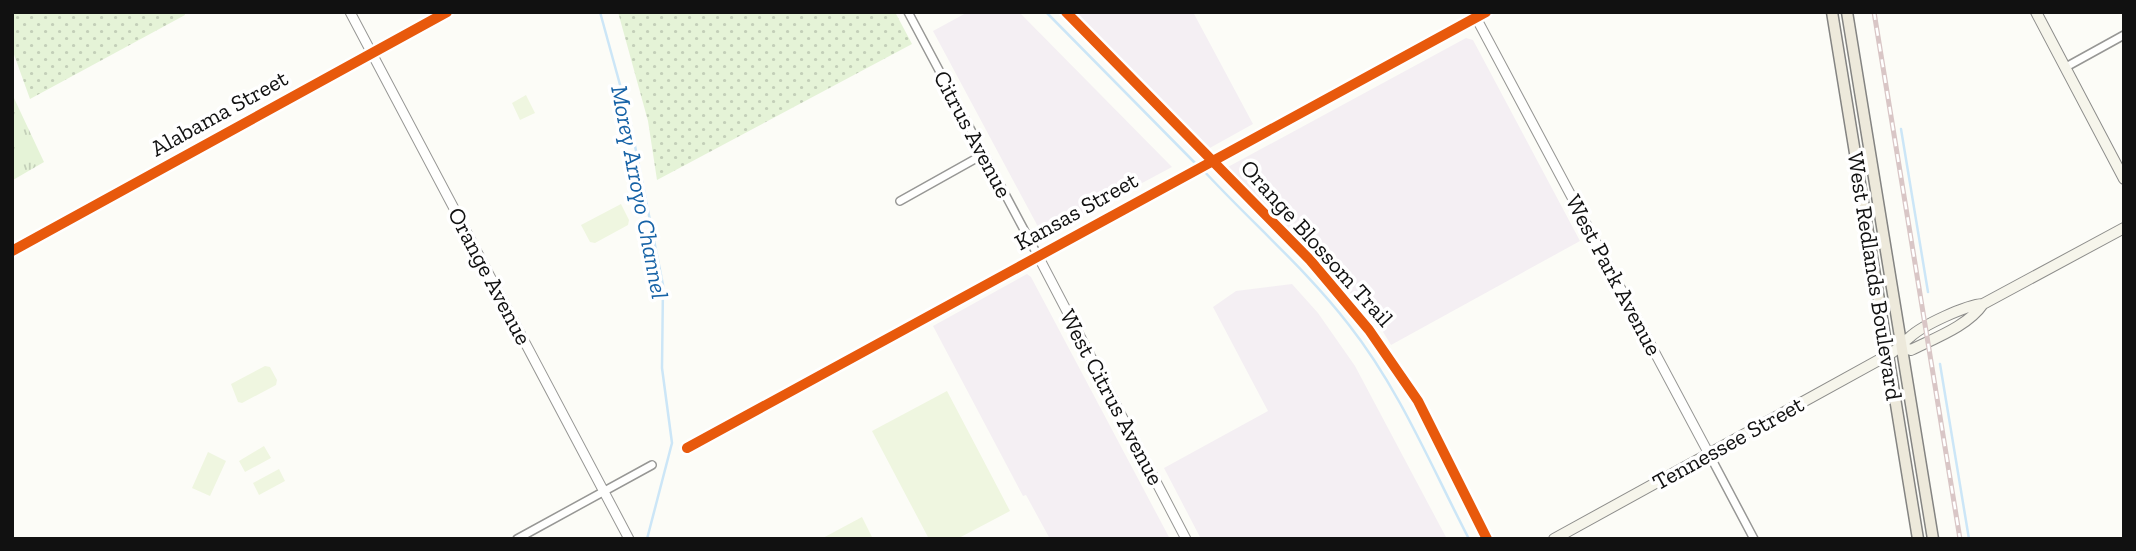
<svg xmlns="http://www.w3.org/2000/svg" width="2136" height="551" viewBox="0 0 2136 551" font-family="'Zilla Slab',serif">
  <defs>
    <pattern id="grass-dots" width="8" height="8" patternUnits="userSpaceOnUse" patternTransform="scale(1.75)"><rect width="8" height="8" fill="#e5f3d7"/><path d="M2 2h.1M6 6h.1" fill="none" stroke="#c3cfb8" stroke-width="1.8" stroke-linecap="round"/></pattern>
    <pattern id="park-tufts" width="24" height="20" patternUnits="userSpaceOnUse" patternTransform="scale(1.75)"><rect width="24" height="20" fill="#e5f3d7"/><path d="M3 7l-1-3M5 7V3M7 7l1-3M15 17l-1-3M17 17v-4M19 17l1-3" fill="none" stroke="#c3cfb8"/></pattern>
  </defs>
  <rect width="100%" height="100%" fill="#fcfcf7"/>
  <path fill="#f4eff3" d="M968,12H1019L1172,167L1043,236L933,31Z
    M1073,12H1193L1253,124L1208,149Z
    M1466,38L1473,40L1580,241L1391,345L1374,317L1226,168Z
    M1027,274L1031,277L1170,539H1050L1026,495L1023,496L933,326Z
    M1292,284L1318,313L1355,366L1447,539H1201L1164,468L1268,411L1213,307L1236,291Z"/>
  <path fill="url(#grass-dots)" d="M12,12H184L185,15L30,99L12,49Z
    M618,12H895L912,44L657,180L648,121Z"/>
  <path fill="url(#park-tufts)" d="M13,96L44,162L13,180L12,97Z"/>
  <path fill="#eff6e0" d="M526,95L535,113L520,120L512,103Z
    M621,204L629,220L628,225L595,243L590,242L581,225Z
    M265,366L270,367L277,380L276,385L242,403L238,402L231,384Z
    M947,391L1010,511L957,539H929L872,431Z
    M264,446L271,458L245,472L239,461Z
    M208,452L226,461L210,496L192,488Z
    M279,469L285,481L259,495L253,483Z
    M862,517L873,539H821Z"/>
  <g fill="none" stroke-linecap="round" stroke-linejoin="round">
    <path stroke="#cce6f7" stroke-width="2.5" d="M600,12L630,121L663,285L662,368L672,443L647,539
      M1046,12L1198,166
      M1901,129L1928,292
      M1203,170C1251,222 1306,269 1349,325C1400,390 1431,466 1469,539
      M1940,364L1969,539"/>
    <g stroke="#979795" stroke-width="10">
      <path id="minor" d="M908,12L1038,256
        M2066,67L2124,35
        M900,201L984,154
        M687,448L1486,12
        M1709,454L1754,539
        M517,539L652,465"/>
    </g>
    <g stroke="#979795" stroke-width="11">
      <path id="tertiary" d="M350,12L629,539
        M1473,12L1709,454
        M1038,256L1186,539"/>
    </g>
    <g stroke="#8d8d8b" stroke-width="12">
      <path id="secondary" d="M2036,12L2124,179
        M12,251L447,12
        M1902,347L1911,350C1935,338 1968,326 1983,304
        M1554,539L1888,355C1898,350 1902,343 1910,337C1923,325 1966,305 1983,304L2124,228"/>
    </g>
    <g stroke="#848482" stroke-width="13">
      <path id="primary" d="M1832,12L1918,539
        M1847,12L1933,539"/>
    </g>
    <use href="#minor" stroke="#fffffe" stroke-width="7"/>
    <use href="#tertiary" stroke="#fffffe" stroke-width="9"/>
    <use href="#secondary" stroke="#f6f5eb" stroke-width="10"/>
    <use href="#primary" stroke="#ede9db" stroke-width="10"/>
    <g stroke="#d9c6c6" stroke-width="5">
      <path id="rail" d="M1874,12L1960,539"/>
    </g>
    <use href="#rail" stroke="#fff" stroke-width="2.5" stroke-dasharray="8" stroke-linecap="butt"/>
    <g stroke="#fff" stroke-width="15">
      <path id="cycleway" d="M1066,12L1310,260L1369,330L1418,401L1487,539
        M12,251L447,12
        M687,448L1486,12"/>
    </g>
    <use href="#cycleway" stroke="#e8590c" stroke-width="10"/>
  </g>
  <g text-anchor="middle" dominant-baseline="central" stroke-width="7" stroke-linejoin="round" paint-order="stroke">
    <g font-size="23" fill="#111" stroke="#fff">
      <text transform="translate(219 113) rotate(-29)">Alabama Street</text>
      <text transform="translate(973 134) rotate(62)">Citrus Avenue</text>
      <text transform="translate(1076 211) rotate(-29)">Kansas Street</text>
      <text transform="translate(1317 243) rotate(48)">Orange Blossom Trail</text>
      <text transform="translate(1614 275) rotate(62)">West Park Avenue</text>
      <text transform="translate(490 276) rotate(62)">Orange Avenue</text>
      <text transform="translate(1875 276) rotate(81)">West Redlands Boulevard</text>
      <text transform="translate(1112 397) rotate(62)">West Citrus Avenue</text>
      <text transform="translate(1728 443) rotate(-29)">Tennessee Street</text>
    </g>
    <g font-size="24" font-style="italic" fill="#1662a6" stroke="#fff">
      <text transform="translate(640 192) rotate(79)">Morey Arroyo Channel</text>
    </g>
  </g>
  <rect width="2136" height="551" fill="none" stroke="#111111" stroke-width="28"/>
</svg>
